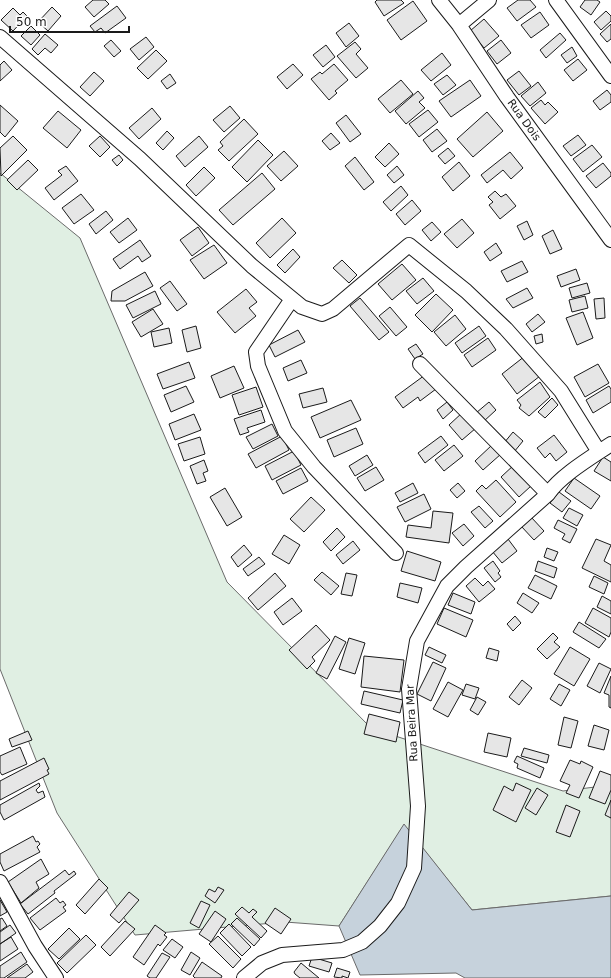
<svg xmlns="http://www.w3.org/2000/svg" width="611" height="978" viewBox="0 0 611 978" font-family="'DejaVu Sans',sans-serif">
  <rect width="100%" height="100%" fill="#fff"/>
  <path fill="#e0efe3" stroke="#6a6a6a" d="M0,173L80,238L227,582L371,728L563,791L611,785V896L472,910L404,825L339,926L285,922L135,935L57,813L0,669Z"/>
  <path fill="#c6d2dc" stroke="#6a6a6a" d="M404,824L472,910L611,896V978H465L456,973L360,975L339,926Z"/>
  <path fill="#e6e6e6" stroke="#1a1a1a" d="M93,0H105L109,4L94,17L85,7Z
    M377,0H401L404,3L384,16L375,2Z
    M518,0H530L536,7L517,21L507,8Z
    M585,0H597L600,2L591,15L580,7Z
    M413,1L427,21L401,40L387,20Z
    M117,6L126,18L105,33L101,28L95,32L90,26Z
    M52,7L61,16L48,31L38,22Z
    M13,8L20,15L23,12L27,16L13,31L1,20Z
    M606,11L611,16V21L601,30L594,22Z
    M540,12L549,25L531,38L521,25Z
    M484,19L499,36L484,48L470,31Z
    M349,23L359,36L346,47L336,33Z
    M611,24V39L607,42L600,34Z
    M31,26L40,35L31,45L21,36Z
    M560,33L566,40L546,58L540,50Z
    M45,34L58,45L51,53L45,48L38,55L32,49Z
    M146,37L154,47L139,60L130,49Z
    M111,40L121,51L114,57L104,46Z
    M501,40L511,53L497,64L487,51Z
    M355,42L361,49L356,54L368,68L356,78L337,56Z
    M326,45L335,57L323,67L313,55Z
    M572,47L577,56L567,63L561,55Z
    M156,50L167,61L148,79L137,68Z
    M442,53L451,65L431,81L421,70Z
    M578,59L587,70L573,81L564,70Z
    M4,61L12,70L0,81V65Z
    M293,64L303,75L287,89L277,77Z
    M334,64L348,80L335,91L337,93L329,100L311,79L320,72L322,74Z
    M519,71L531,86L519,95L507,80Z
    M94,72L104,81L90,96L80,87Z
    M170,74L176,83L167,89L161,81Z
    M447,75L456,85L443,95L434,84Z
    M401,80L413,94L390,113L378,99Z
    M470,80L481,96L451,117L439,101Z
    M538,82L546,93L530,106L521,96Z
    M607,90L611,95V102L600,110L593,101Z
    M418,91L424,98L419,102L425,108L406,124L395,111Z
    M541,100L545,105L548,102L558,112L545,124L531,108Z
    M0,105L18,121L5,137L0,132Z
    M230,106L240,118L224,132L213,120Z
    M152,108L161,119L139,139L129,128Z
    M428,110L438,122L419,137L409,124Z
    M58,111L81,130L67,148L43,128Z
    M487,112L503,131L473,157L457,139Z
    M346,115L361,134L350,142L336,123Z
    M244,119L258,134L229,161L218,150L223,146L220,142Z
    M437,129L447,141L432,152L423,140Z
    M167,131L174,138L163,150L156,143Z
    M331,133L340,143L330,150L322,141Z
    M578,135L586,145L571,156L563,146Z
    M13,136L27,150L1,176L0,148Z
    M100,136L110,147L100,157L89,146Z
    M199,136L208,147L185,167L176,156Z
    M258,140L273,155L247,182L232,167Z
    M389,143L399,154L385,167L375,157Z
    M592,145L602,157L583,172L573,159Z
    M448,148L455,156L445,164L438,156Z
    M284,151L298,166L281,181L267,166Z
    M510,152L523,168L511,179L503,170L487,183L481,175Z
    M119,155L123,160L117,166L112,160Z
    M355,157L374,182L364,190L345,166Z
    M28,160L38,170L17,190L7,180Z
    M459,162L470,176L453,191L442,177Z
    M603,163L611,173V176L596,188L586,176Z
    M66,166L78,181L54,200L45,188L62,175L58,171Z
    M397,166L404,175L394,183L387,175Z
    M204,167L215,178L196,196L186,185Z
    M262,173L275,189L233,225L219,210Z
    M401,186L408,195L391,211L383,202Z
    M495,191L501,197L506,194L516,206L500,219L489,205L493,202L488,197Z
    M81,194L94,210L74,224L62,208Z
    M412,200L421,211L405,225L396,214Z
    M106,211L113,220L96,234L89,224Z
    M128,218L137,230L119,243L110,232Z
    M282,218L296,233L270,258L256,243Z
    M462,219L474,233L457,248L444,234Z
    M527,221L533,235L524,240L517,226Z
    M432,222L441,232L431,241L422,230Z
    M198,227L209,243L192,256L180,240Z
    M553,230L562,249L550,254L542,236Z
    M140,240L151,256L142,262L138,256L120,269L113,259Z
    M496,243L502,253L490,261L484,252Z
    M214,245L227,263L204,279L190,260Z
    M293,249L300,257L285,273L277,265Z
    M342,260L357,275L349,283L333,268Z
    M522,261L528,272L507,282L501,271Z
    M402,264L416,280L392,300L378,284Z
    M576,269L580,280L561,287L557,276Z
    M145,272L153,286L125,301H111L112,291Z
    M423,278L434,291L417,304L406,291Z
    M170,281L187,304L177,311L160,288Z
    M587,283L590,293L572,298L569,288Z
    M527,288L533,298L513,308L506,299Z
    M246,289L257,302L249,308L256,316L235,333L217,312Z
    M155,291L161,304L133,318L126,305Z
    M436,294L453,310L432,332L415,315Z
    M585,296L588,308L572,312L569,300Z
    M360,298L389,332L379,340L350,306Z
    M604,298L605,318L596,319L594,299Z
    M390,307L407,327L396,336L379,316Z
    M153,309L163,324L141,337L132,322Z
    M583,312L593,338L577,345L566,318Z
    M538,314L545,322L532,332L526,324Z
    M455,315L466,329L446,346L434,332Z
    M196,326L201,348L187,352L182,330Z
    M479,326L486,336L462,353L455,343Z
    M169,328L172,343L154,347L151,332Z
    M298,330L305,342L275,357L269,345Z
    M542,334L543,342L536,344L534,336Z
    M488,338L496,350L472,367L464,355Z
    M416,344L423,354L415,359L408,349Z
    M525,356L540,376L517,394L502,374Z
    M301,360L307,373L288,381L283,368Z
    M189,362L195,378L163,389L157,374Z
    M598,364L609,383L585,397L574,377Z
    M234,366L244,388L220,398L211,376Z
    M425,375L436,389L420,401L418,397L403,408L395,397Z
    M540,382L550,397L529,416L519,408L521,405L517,400Z
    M186,386L194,402L171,412L164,395Z
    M609,386L611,389V402L593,413L586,400Z
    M256,387L263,407L239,415L232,395Z
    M323,388L327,402L303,408L299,394Z
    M552,398L558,405L545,418L538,412Z
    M351,400L361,420L320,438L311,417Z
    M447,402L453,410L443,419L437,410Z
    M489,402L496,410L483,422L476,413Z
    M261,410L265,422L247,428L249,432L240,435L234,419Z
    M463,412L476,428L462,440L449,425Z
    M194,414L201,430L175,440L169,424Z
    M272,424L278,436L253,449L246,437Z
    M356,428L363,444L334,457L327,440Z
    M513,432L523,441L514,452L504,443Z
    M554,435L567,452L556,461L550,453L545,458L537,448Z
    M282,436L289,450L256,468L248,454Z
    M441,436L448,445L425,463L418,453Z
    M200,437L205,454L184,461L178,444Z
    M454,445L463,456L444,471L435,460Z
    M492,445L501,454L483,470L475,461Z
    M294,451L301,465L272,480L265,466Z
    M367,455L373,465L355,476L349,466Z
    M603,457L611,462V481L594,471Z
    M204,460L208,471L203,473L206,481L197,484L190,466Z
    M515,464L531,486L519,497L501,477Z
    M376,467L384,480L365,491L357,478Z
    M301,468L308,481L283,494L276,481Z
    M574,478L600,496L591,509L565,491Z
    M496,480L516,502L500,517L476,491L482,485L486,489Z
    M413,483L418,493L400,502L395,493Z
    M458,483L465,491L457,498L450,490Z
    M225,488L242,517L227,526L210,497Z
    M559,492L571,501L562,512L550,503Z
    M424,494L431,509L405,522L397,507Z
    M311,497L325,510L304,532L290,519Z
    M479,506L493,521L485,528L471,512Z
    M569,508L583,515L577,526L563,518Z
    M433,511L453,513L449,543L406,537L408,525L431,528Z
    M531,517L544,531L534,540L521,526Z
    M558,520L577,529L570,543L562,539L565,534L554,528Z
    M464,524L474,536L463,546L452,533Z
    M337,528L345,537L331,551L323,542Z
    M284,535L300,545L289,564L272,554Z
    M508,539L517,551L502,563L492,551Z
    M596,539L611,545L604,561L611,565V582L582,568Z
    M353,541L360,550L343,564L336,555Z
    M244,545L252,555L238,567L231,557Z
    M547,548L558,552L554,561L544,557Z
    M407,551L441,562L435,581L401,571Z
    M259,557L265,564L248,576L243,569Z
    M493,561L500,571L498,573L501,577L495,582L484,568Z
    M538,561L557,568L554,578L535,571Z
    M322,572L339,586L331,595L314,580Z
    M275,573L286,586L258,610L248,598Z
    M346,573L357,575L352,596L341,594Z
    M535,575L557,586L551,599L528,588Z
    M594,576L608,583L604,594L589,587Z
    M475,578L483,586L488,581L495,589L479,602L466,586Z
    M400,583L422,588L418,603L397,597Z
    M453,593L475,602L471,614L448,605Z
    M523,593L539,603L532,613L517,603Z
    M602,596L611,601V614L597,607Z
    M292,598L302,611L283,625L274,612Z
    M444,608L473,620L466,637L437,624Z
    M593,608L611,618V632L609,637L585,623Z
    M515,616L521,623L513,631L507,624Z
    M579,622L606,639L599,648L573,632Z
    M316,625L330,640L312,657L315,661L307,669L289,650Z
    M553,633L558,638L554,642L560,647L547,659L537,649Z
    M335,636L346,642L327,679L316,673Z
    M349,638L365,643L355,674L339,669Z
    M429,647L446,655L442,663L425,655Z
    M570,647L590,659L574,686L554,674Z
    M489,648L499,651L497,661L486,658Z
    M364,656L404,660L400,692L361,687Z
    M433,662L446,668L431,701L417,694Z
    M599,663L611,669L600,693L587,686Z
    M611,676V708L609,707V695L604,693Z
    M522,680L532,688L519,705L509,697Z
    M448,682L463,690L448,717L433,709Z
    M466,684L479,688L475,699L462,695Z
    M559,684L570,690L561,706L550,699Z
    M364,691L403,700L400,713L361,704Z
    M477,697L486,702L478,715L470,710Z
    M369,714L400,722L396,742L364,734Z
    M564,717L578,721L571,748L558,745Z
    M594,725L609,730L604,750L588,746Z
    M28,731L32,740L12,747L9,739Z
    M488,733L511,738L507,757L484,752Z
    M20,747L27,764L2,775L0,772V756Z
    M524,748L549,755L547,763L521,756Z
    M517,756L544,768L540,778L517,768L518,764L514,762Z
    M44,758L49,769L47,770L49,774L0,800V781Z
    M570,760L580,764L581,761L593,767L579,798L566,793L570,785L560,781Z
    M600,771L611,775V790L605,804L589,798Z
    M39,783L40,786L36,790L38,793L43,791L45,797L4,820L0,812V805Z
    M516,783L531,790L516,822L493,810L504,786L513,791Z
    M537,788L548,795L536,815L525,808Z
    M611,800V818L605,815Z
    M566,805L580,811L570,837L556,832Z
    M33,836L36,842L38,841L40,844L37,847L40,852L4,871L0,862V854Z
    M41,859L49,874L36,882L39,888L21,903L8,882Z
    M65,870L69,875L74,871L76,874L54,891L55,893L28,914L20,904Z
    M99,879L108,888L85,914L76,905Z
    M218,887L224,890L215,903L205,896L209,889L215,892Z
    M129,892L139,900L119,923L110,915Z
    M56,898L60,903L63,901L66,905L63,907L66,911L40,930L30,918Z
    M0,900L7,912L0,916Z
    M201,901L210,905L199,928L190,923Z
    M242,907L249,913L253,909L257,912L252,917L267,931L261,938L235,914Z
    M275,908L291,919L281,934L265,923Z
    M215,911L226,919L211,942L199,934Z
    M2,918L7,926L0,931V919Z
    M237,918L260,939L254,946L231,924Z
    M125,921L135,929L110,956L101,947Z
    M229,924L251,947L242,956L220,933Z
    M10,925L16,933L0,944V932Z
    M155,925L166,933L164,935L167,937L160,946L158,944L144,965L133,957Z
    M69,928L80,939L59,959L48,949Z
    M86,935L96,945L67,973L57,963Z
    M218,936L241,959L233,968L209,944Z
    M11,937L18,949L0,961V944Z
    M172,939L183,947L175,958L163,950Z
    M21,952L27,962L4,978H0V966Z
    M191,952L200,958L190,975L181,970Z
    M162,953L170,957L156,978H150L147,976Z
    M312,957L332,963L329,972L309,966Z
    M202,962L222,976L221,978H195L193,976Z
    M301,963L319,978H300L295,974L294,972Z
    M27,964L33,972L25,978H7Z
    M337,968L350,972L348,978L342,976V978L334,977Z"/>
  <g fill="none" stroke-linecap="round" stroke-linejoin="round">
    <g stroke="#1a1a1a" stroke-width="16">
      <path id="street" d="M439,0L459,25L507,97L611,240
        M556,0L611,76
        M459,25L489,0
        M0,37L140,159L252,266L302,307L322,314L333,309L409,245L466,291L506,329L561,391L599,452
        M292,299L256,352L258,366L285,431L314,467L396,553
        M420,364L548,494
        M0,882L35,946L56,978
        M244,978L262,963L282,955L343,950L362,942L380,926L398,903L414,868L418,806L409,689L417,641L447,586L466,567L548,494C561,475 592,457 611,444"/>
    </g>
    <use href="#street" stroke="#fff" stroke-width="14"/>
  </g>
  <g text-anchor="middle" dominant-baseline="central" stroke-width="3" stroke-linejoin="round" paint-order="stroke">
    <g font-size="11" fill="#1a1a1a" stroke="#fff">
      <text transform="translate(524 120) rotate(54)">Rua Dois</text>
      <text transform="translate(412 723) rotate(-93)">Rua Beira Mar</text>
    </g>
  </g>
  <path d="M10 26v6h119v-6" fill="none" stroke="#1a1a1a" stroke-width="2"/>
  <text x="16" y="26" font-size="12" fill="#1a1a1a" stroke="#ffffff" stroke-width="3" paint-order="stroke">50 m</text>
</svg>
